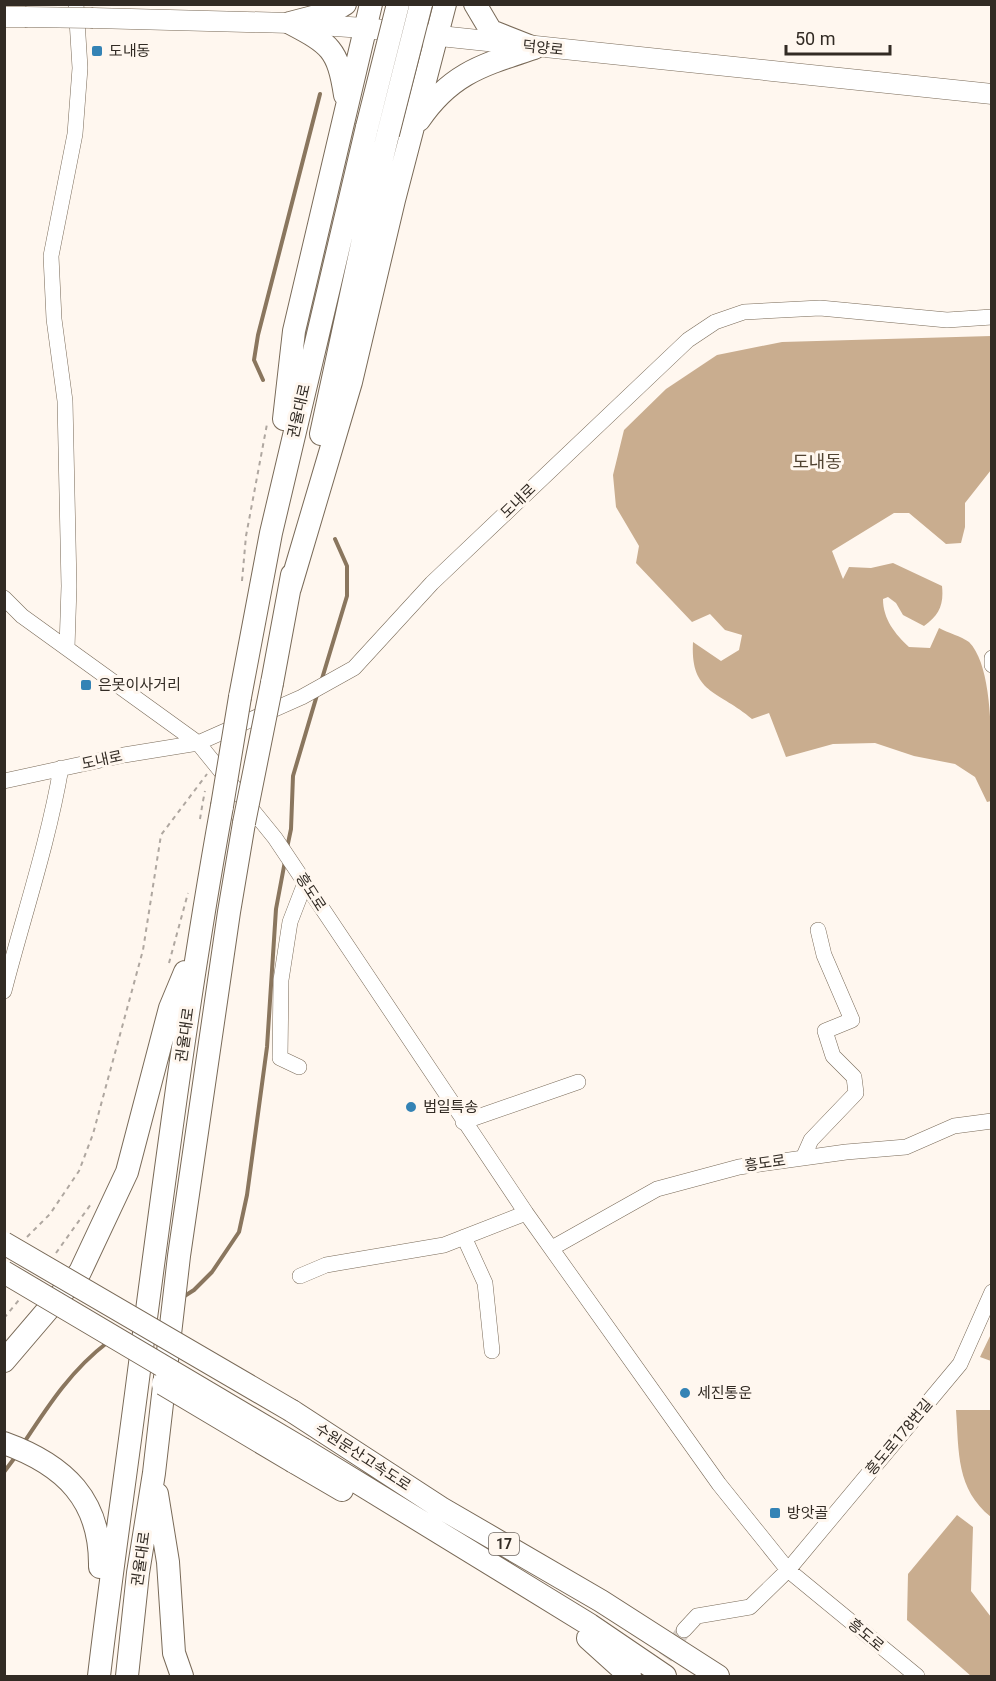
<svg xmlns="http://www.w3.org/2000/svg" width="996" height="1681" viewBox="0 0 996 1681" font-family="Roboto,'Noto Sans KR',sans-serif">
  <rect width="100%" height="100%" fill="#fff7ef"/>
  <path fill="#c9ad8f" d="M991,336V470L965,503V527L961,543L946,544L909,513H894L832,551L843,579L849,567L871,568L893,563L942,586C944,605 939,615 924,626L903,615L896,603L888,597L883,599C883,619 895,634 909,647L930,648L939,628C948,633 961,636 969,642C996,669 991,761 991,801L987,802L975,777L955,764L914,756L875,743L833,744L786,757L769,713L752,719C718,690 690,694 693,642L721,661L739,650L742,635L725,630L710,614L692,622L636,563L639,546L616,507L613,475L624,430L666,389L717,355L782,342Z
    M991,1334V1361L980,1357Z
    M956,1410H991V1517C956,1489 959,1452 956,1410Z
    M957,1515L973,1527L971,1591L991,1617V1676H971L907,1620L908,1574Z"/>
  <g fill="none" stroke-linecap="round" stroke-linejoin="round">
    <path stroke="#8a765e" stroke-width="4" d="M263,380L254,360L258,335L320,94
      M321,682L347,596V566L335,539
      M287,848L291,829L293,776L317,695
      M183,1297L194,1290L212,1272L239,1232L247,1195L267,1047L276,909L285,861
      M23,1444C48,1406 71,1370 108,1342
      M4,1472L16,1456"/>
    <path stroke="#d6cec6" stroke-width="15" stroke-dasharray="15 8" stroke-linecap="butt" d="M652,1676L684,1630"/>
    <g stroke="#796a58" stroke-width="16">
      <path id="minor" d="M4,598L22,616L198,743L275,838L526,1213L719,1484L788,1570L917,1676
        M67,648L69,586L65,401L54,319L51,256L75,134L80,68L76,4
        M992,658V665
        M4,781L124,755L198,743L302,697L354,668L432,583L688,340L715,322L744,312L820,308L947,320L992,317
        M4,991C23,917 48,844 61,768
        M299,1067L280,1058L281,980L290,922L305,883
        M463,1122L578,1082
        M803,1158L811,1140L856,1093L854,1077L833,1056L825,1031L852,1020L824,955L818,930
        M464,1237L485,1283L492,1351
        M552,1248L657,1189L739,1167L846,1152L906,1147L954,1126L992,1121
        M300,1276L326,1265L444,1245L526,1213
        M684,1630L697,1616L750,1607L788,1570L960,1364L992,1292"/>
    </g>
    <g stroke="#796a58" stroke-width="21">
      <path id="major" d="M4,17H25
        M93,18L290,23L364,28L992,94"/>
    </g>
    <g stroke="#796a58" stroke-width="24">
      <path id="highway" d="M475,4L491,31L534,48
        M290,23C330,44 338,49 345,95
        M290,23L332,12L345,4
        M419,120C451,73 483,65 534,48
        M284,419L294,331L371,4
        M321,434L367,221L388,134
        M290,588L351,382L394,200L445,4
        M272,683L292,575
        M240,697L271,533L367,127
        M4,1361L80,1272L127,1172L170,1008L185,972
        M292,1411L441,1508L601,1601L718,1676
        M4,1443C65,1465 101,1500 100,1567
        M303,1449L590,1625L665,1676
        M294,1462L342,1490
        M157,1494L168,1562L174,1653L182,1676
        M588,1638L630,1676
        M99,1676C111,1574 126,1473 139,1371C164,1182 188,994 222,806
        M127,1676L138,1573L154,1473L179,1256L229,912L244,823"/>
    </g>
    <path stroke="#afa7a0" stroke-width="2" stroke-dasharray="4.5 4.5" stroke-linecap="butt" d="M242,581L246,536L267,424
      M200,819L203,801
      M169,963L188,893
      M27,1237L50,1214L79,1171L93,1134L143,950L161,835L207,774
      M56,1253L91,1204
      M4,1318L19,1300"/>
    <use href="#minor" stroke="#fff" stroke-width="15"/>
    <use href="#major" stroke="#fff" stroke-width="20"/>
    <use href="#highway" stroke="#fff" stroke-width="22"/>
    <g stroke="#796a58" stroke-width="21" stroke-linecap="butt">
      <path id="major-bridge" d="M25,17L93,18"/>
    </g>
    <g stroke="#796a58" stroke-width="24" stroke-linecap="butt">
      <path id="highway-bridge" d="M367,127L398,4
        M388,134L421,4
        M222,806L240,697
        M244,823L272,683
        M4,1243L292,1411
        M4,1272L303,1449
        M163,1384L294,1462"/>
    </g>
    <path stroke="#afa7a0" stroke-width="2" stroke-dasharray="4.5 4.5" stroke-linecap="butt" d="M203,801L205,791"/>
    <use href="#major-bridge" stroke="#fff" stroke-width="20"/>
    <use href="#highway-bridge" stroke="#fff" stroke-width="22"/>
  </g>
  <g fill="#3483b5" stroke="#fff7ef" stroke-width="2">
    <rect x="91" y="45" width="12" height="12" rx="3"/>
    <rect x="80" y="679" width="12" height="12" rx="3"/>
    <circle cx="411" cy="1107" r="6"/>
    <circle cx="685" cy="1393" r="6"/>
    <rect x="769" y="1507" width="12" height="12" rx="3"/>
  </g>
  <g text-anchor="middle" dominant-baseline="central" stroke-width="6" stroke-linejoin="round" paint-order="stroke">
    <rect fill="#fff7ef" stroke="#706861" stroke-width="1.5" x="489" y="1533" width="30" height="22" rx="4.5"/>
    <g font-size="14" font-weight="bold" fill="#322b24">
      <text x="504" y="1544">17</text>
    </g>
    <g font-size="15" fill="#322b24" stroke="#fff7ef">
      <text transform="translate(543 48) rotate(6)">덕양로</text>
      <text transform="translate(299 411) rotate(-77)">권율대로</text>
      <text transform="translate(518 501) rotate(-44)">도내로</text>
      <text transform="translate(102 760) rotate(-12)">도내로</text>
      <text transform="translate(311 892) rotate(57)">흥도로</text>
      <text transform="translate(185 1035) rotate(-82)">권율대로</text>
      <text transform="translate(765 1163) rotate(-8)">흥도로</text>
      <text transform="translate(899 1437) rotate(-50)">흥도로178번길</text>
      <text transform="translate(363 1457) rotate(33)">수원문산고속도로</text>
      <text transform="translate(141 1559) rotate(-82)">권율대로</text>
      <text transform="translate(866 1635) rotate(40)">흥도로</text>
    </g>
    <g font-size="15" fill="#322b24" stroke="#fff7ef" text-anchor="start">
      <text x="109" y="51">도내동</text>
      <text x="98" y="685">은못이사거리</text>
      <text x="423" y="1107">범일특송</text>
      <text x="697" y="1393">세진통운</text>
      <text x="787" y="1513">방앗골</text>
    </g>
    <g font-size="18" fill="#514332" stroke="#fff7ef">
      <text x="817" y="461">도내동</text>
    </g>
  </g>
  <rect width="996" height="1681" fill="none" stroke="#322b24" stroke-width="12"/>
  <path d="M786 45v9h104v-9" fill="none" stroke="#322b24" stroke-width="3"/>
  <text x="795" y="45" font-size="18" fill="#322b24" stroke="#fff7ef" stroke-width="4.5" paint-order="stroke">50 m</text>
</svg>
